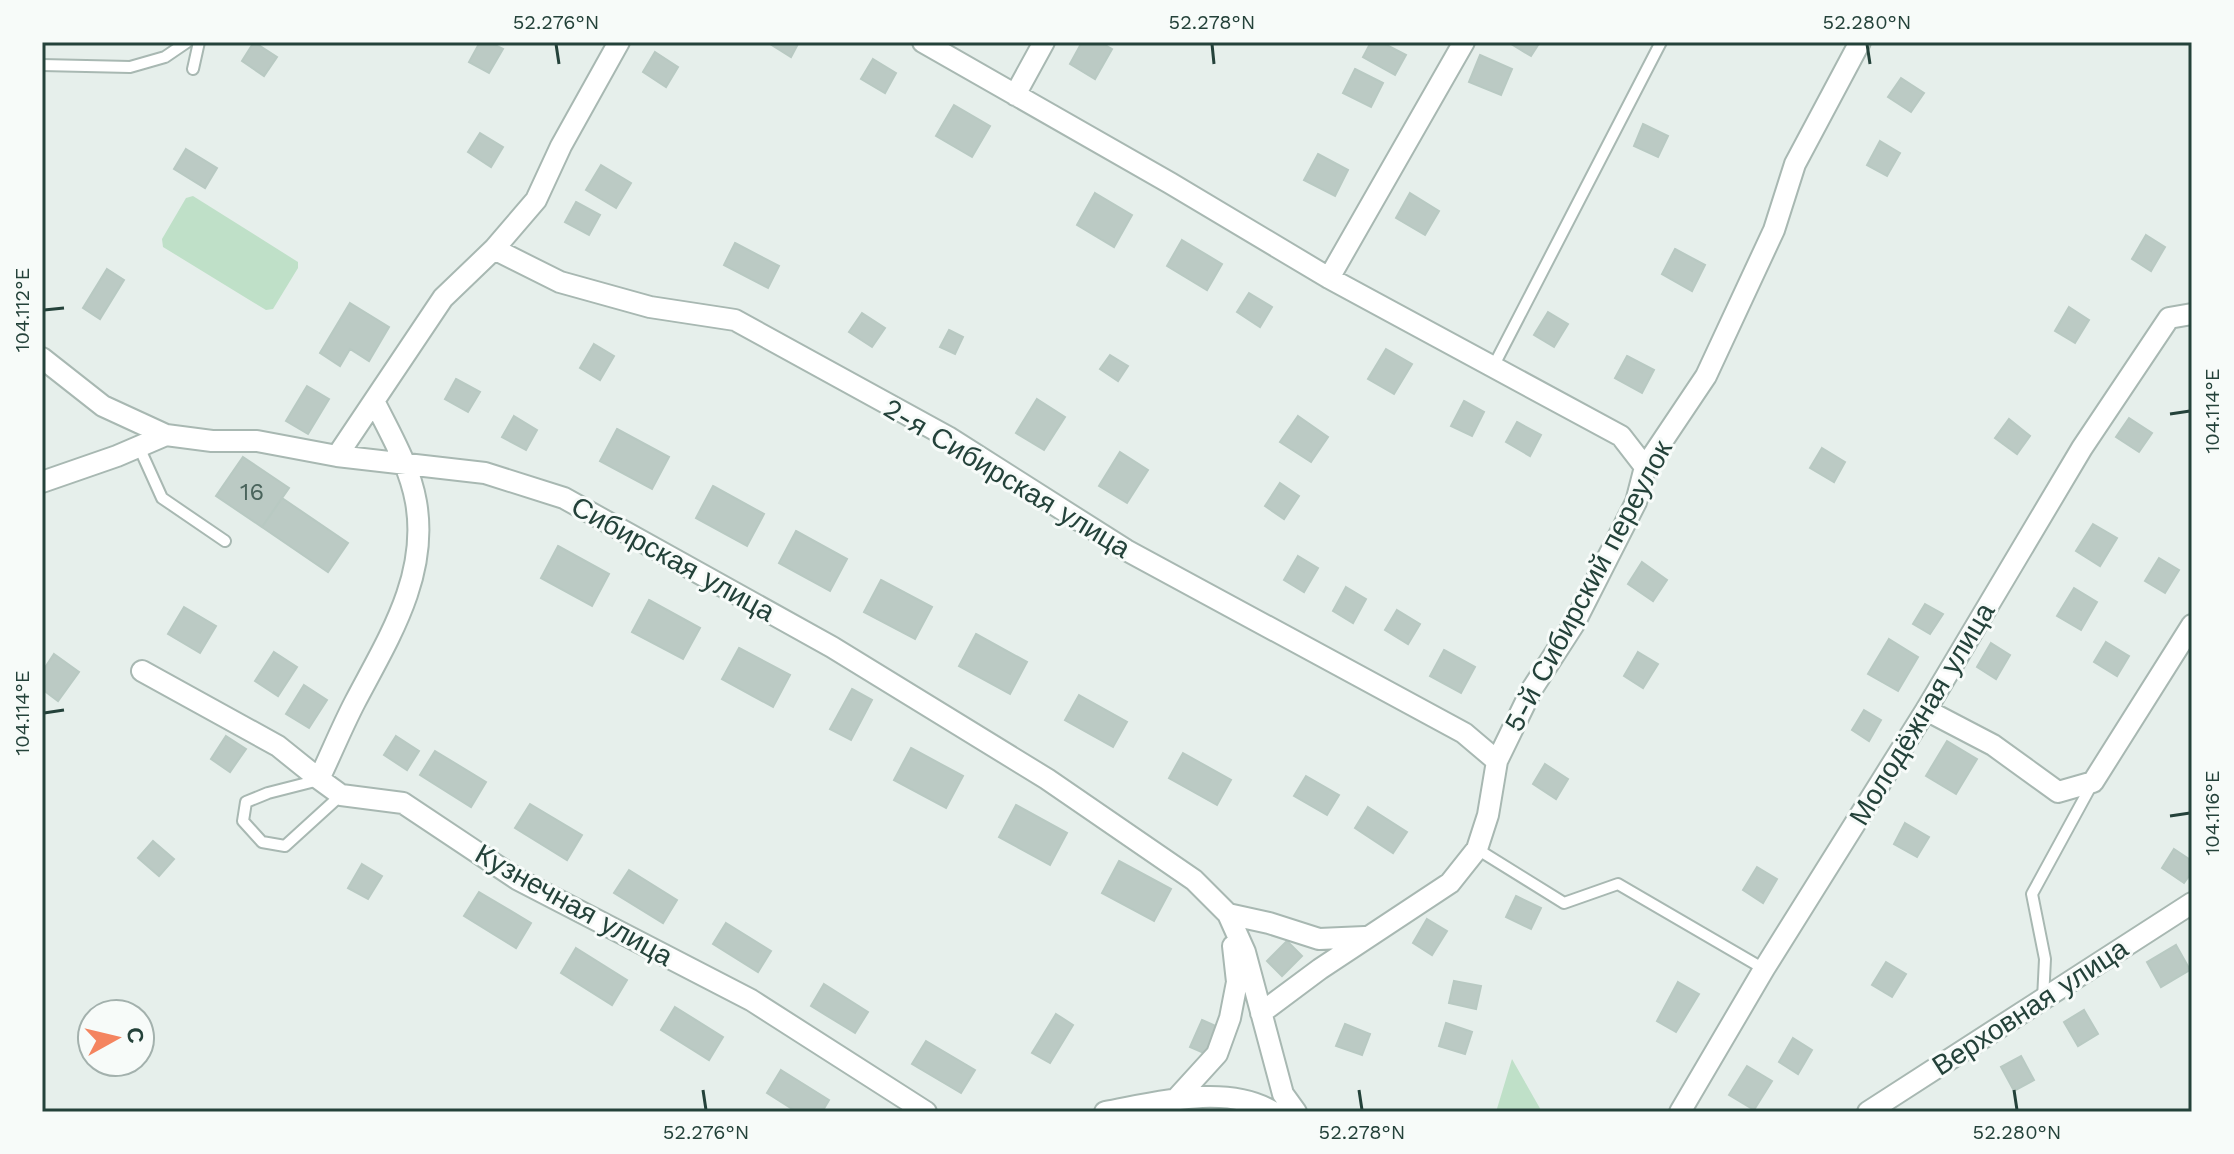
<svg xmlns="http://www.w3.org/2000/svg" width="2234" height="1154" viewBox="0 0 2234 1154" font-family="'Work Sans',sans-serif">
  <rect width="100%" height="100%" fill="#e6efeb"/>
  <path fill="#bfe0c8" d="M193,196L298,262V268L273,309L266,310L163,247L162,239L186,198Z
    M1512,1059L1542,1112H1496Z"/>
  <path fill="#bbcac4" stroke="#b8c9c2" stroke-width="2" d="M254,42L277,57L264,76L242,61Z
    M480,42H489L503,49L489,73L469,62Z
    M767,42H799L791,57Z
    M1082,42H1100L1112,49L1095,79L1070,64Z
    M1371,42H1381L1406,55L1395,75L1363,57Z
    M1508,42H1540L1531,56Z
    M655,52L678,67L666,87L643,72Z
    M1480,55L1512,69L1501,95L1469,82Z
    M873,59L896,73L885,93L861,79Z
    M1355,69L1383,83L1371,107L1343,93Z
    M1901,78L1924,93L1911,112L1888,97Z
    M954,105L990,126L972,157L936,136Z
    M1643,124L1668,136L1658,157L1634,146Z
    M480,133L503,147L491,167L468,152Z
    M1880,141L1900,153L1887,176L1867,165Z
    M186,149L217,168L205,188L174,169Z
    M1318,154L1348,170L1335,196L1304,180Z
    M601,165L631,183L616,208L586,190Z
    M1095,193L1132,215L1114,247L1077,225Z
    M1410,193L1439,211L1425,235L1396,218Z
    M576,202L600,215L589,235L565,222Z
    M2146,235L2165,247L2151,271L2132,259Z
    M1182,240L1222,264L1207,290L1167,266Z
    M735,243L779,266L768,288L724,265Z
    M1675,249L1705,265L1692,291L1662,274Z
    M107,269L124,280L100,319L83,308Z
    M1249,293L1272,307L1260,327L1237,312Z
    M350,303L389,327L369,361L350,349L340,366L320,353Z
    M2069,307L2089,320L2075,343L2055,331Z
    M1548,312L1568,324L1554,347L1534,335Z
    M862,313L885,328L872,347L849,332Z
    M949,330L963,337L955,354L940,347Z
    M594,344L614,356L600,380L580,368Z
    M1386,349L1412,364L1394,394L1368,379Z
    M1110,355L1128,366L1118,381L1100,369Z
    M1627,356L1654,370L1642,393L1615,378Z
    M456,379L480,392L468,412L445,399Z
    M307,386L329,399L308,434L286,421Z
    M1037,399L1065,417L1044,450L1016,433Z
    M1464,401L1484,412L1472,436L1451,426Z
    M514,416L537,430L526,450L502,437Z
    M1298,416L1328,437L1311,462L1280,442Z
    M2129,418L2152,433L2139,452L2116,437Z
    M2009,419L2030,436L2017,454L1995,438Z
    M1517,422L1541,435L1530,456L1506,442Z
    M617,429L669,457L652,489L600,461Z
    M1822,448L1845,462L1834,482L1810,468Z
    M1120,452L1148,470L1127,503L1099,486Z
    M243,457L289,488L262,527L216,496Z
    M1280,483L1299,496L1284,519L1265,506Z
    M713,486L764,514L747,546L696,518Z
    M282,498L348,543L328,572L262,527Z
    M2093,524L2117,538L2100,566L2076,551Z
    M796,531L847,559L830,591L779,563Z
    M558,546L609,574L592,606L541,578Z
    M1298,556L1318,568L1304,592L1284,580Z
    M2159,558L2179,570L2165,593L2145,581Z
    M1642,562L1667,580L1653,601L1628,584Z
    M881,580L932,607L915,639L864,612Z
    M1346,587L1366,599L1353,623L1333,611Z
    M2074,588L2097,602L2081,630L2057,616Z
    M649,600L700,628L683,659L632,632Z
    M1925,604L1943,614L1930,634L1913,624Z
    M184,607L216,626L200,653L168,634Z
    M1397,610L1420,624L1408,644L1385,630Z
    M976,634L1027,662L1010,694L959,666Z
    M1889,639L1918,657L1898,691L1868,674Z
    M2106,642L2129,656L2117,676L2094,662Z
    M1991,643L2010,655L1996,679L1977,667Z
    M739,648L790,675L773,707L722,679Z
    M1444,650L1475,667L1461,693L1430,676Z
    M274,652L297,667L278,696L255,681Z
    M1638,652L1658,664L1643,688L1624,676Z
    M54,654L79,672L58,701L42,689V672Z
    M304,685L327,700L309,728L286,714Z
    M852,689L872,700L851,740L830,729Z
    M1079,695L1127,722L1113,747L1065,720Z
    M1864,710L1881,720L1869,741L1852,730Z
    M226,736L246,749L230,772L211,759Z
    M396,736L419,751L407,770L384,755Z
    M1947,741L1977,759L1956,794L1926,776Z
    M911,748L963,776L946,808L894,780Z
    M435,751L486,782L471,807L420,775Z
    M1183,753L1231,780L1217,805L1169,778Z
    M1545,764L1568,779L1556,799L1533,784Z
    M1306,776L1339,795L1327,815L1294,796Z
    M530,804L582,835L567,860L515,828Z
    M1016,805L1067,833L1050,865L999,837Z
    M1368,807L1407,832L1393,853L1355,828Z
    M1905,823L1929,837L1917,857L1894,844Z
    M153,841L174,859L159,876L138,858Z
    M2174,849L2192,861V872L2184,883L2162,868Z
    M1119,861L1171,889L1154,921L1102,893Z
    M362,864L382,876L368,899L348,888Z
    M1757,867L1777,879L1763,903L1743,890Z
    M629,870L677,900L663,923L614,893Z
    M479,892L531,923L516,948L464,916Z
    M1516,896L1541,908L1531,929L1506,917Z
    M1427,919L1447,931L1432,955L1413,943Z
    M726,923L771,951L758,972L713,944Z
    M1287,941L1302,956L1282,976L1267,961Z
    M2176,945L2190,970L2161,987L2147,962Z
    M576,948L627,980L612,1005L561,973Z
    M1886,962L1906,974L1892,997L1872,985Z
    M1454,981L1481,986L1476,1009L1449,1003Z
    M1678,982L1699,994L1676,1032L1657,1021Z
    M824,984L868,1012L855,1033L811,1006Z
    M675,1007L723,1037L709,1060L661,1030Z
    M2084,1010L2098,1034L2078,1046L2064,1022Z
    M1056,1014L1073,1025L1050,1063L1032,1053Z
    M1202,1020L1218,1027L1206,1054L1190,1047Z
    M1446,1023L1472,1032L1465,1054L1439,1046Z
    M1345,1024L1370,1034L1362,1055L1336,1046Z
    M1793,1038L1812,1050L1798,1074L1779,1062Z
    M926,1041L975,1070L961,1093L912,1064Z
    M2021,1056L2034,1080L2014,1091L2001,1067Z
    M1747,1066L1772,1081L1754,1110L1729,1095Z
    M781,1070L829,1100L822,1112H797L767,1093Z"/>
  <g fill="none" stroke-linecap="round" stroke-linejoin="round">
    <g stroke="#a8b8b2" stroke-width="14">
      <path id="service" d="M42,65L130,67L165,57L187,42
        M193,69L199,42
        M1493,367L1661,42
        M139,447L162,498L225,541
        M319,780L268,793L246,802L243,821L262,842L285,846L341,795
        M1477,849L1564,903L1618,884L1764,969
        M2043,999L2045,959L2032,894L2092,784"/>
    </g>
    <g stroke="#a8b8b2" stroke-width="24">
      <path id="minor" d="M923,42L1170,183L1329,278L1621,436L1645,467
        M1015,95L1044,42
        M494,249L560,282L650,307L735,320L948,437L1126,550L1464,733L1497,761
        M1329,278L1464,42
        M42,358L103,406L166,435
        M374,401C390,433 410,467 416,502C429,576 388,639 355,702C342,727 331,754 319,779L341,795L403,803L517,879L751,1000L926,1112
        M337,456L443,298L494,249L536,200L561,146L619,42
        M42,482L117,456L166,435L212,441H257L337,456L485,473L564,498L832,647L1047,779L1194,880L1228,914L1245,952L1283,1094L1296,1112
        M142,671L278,746L319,779
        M1926,710L1993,745L2058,792L2093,782L2192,625
        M1228,914L1269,923L1319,939L1365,937
        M1261,1013L1320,969L1450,883L1477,849L1488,815L1497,761L1532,689L1574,624L1636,502L1645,467L1706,376L1774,230L1795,164L1860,42
        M1176,1099L1217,1054L1230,1018L1237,982L1233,946
        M1105,1112C1155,1103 1227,1083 1273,1112
        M1680,1112L1764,969L1926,710L2082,448L2169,318L2192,314
        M1868,1112L2192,903"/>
    </g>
    <use href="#service" stroke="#fff" stroke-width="10"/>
    <use href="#minor" stroke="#fff" stroke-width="20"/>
  </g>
  <path fill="none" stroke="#24423a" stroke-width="3" d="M556,44L559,64M1212,44L1214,64M1867,44L1870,64M44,310L64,308M2170,414L2190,411M44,713L64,710M2170,816L2190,813M703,1090L706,1110M1359,1090L1362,1110M2014,1090L2017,1110"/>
  <g text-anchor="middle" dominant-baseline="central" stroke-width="6" stroke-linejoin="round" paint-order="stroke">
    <g font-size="24" fill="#4a645c">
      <text x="252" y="492">16</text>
    </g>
    <g font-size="28" fill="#24423a" stroke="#f7fbf9">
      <text transform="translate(1007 478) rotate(31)">2-я Сибирская улица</text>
      <text transform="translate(673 559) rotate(29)">Сибирская улица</text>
      <text transform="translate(1588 586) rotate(-62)">5-й Сибирский переулок</text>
      <text transform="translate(1922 714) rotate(-59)">Молодёжная улица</text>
      <text transform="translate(574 905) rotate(29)">Кузнечная улица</text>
      <text transform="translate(2030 1007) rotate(-33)">Верховная улица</text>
    </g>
  </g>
  <rect width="2234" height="1154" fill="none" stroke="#f7fbf9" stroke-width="88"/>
  <g transform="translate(116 1038) rotate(82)"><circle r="38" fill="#f7fbf9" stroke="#a3b1ad" stroke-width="2"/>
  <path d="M0-6L14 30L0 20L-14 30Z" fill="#f4845f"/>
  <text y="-12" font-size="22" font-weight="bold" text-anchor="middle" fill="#24423a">С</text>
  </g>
  <rect x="44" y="44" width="2146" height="1066" fill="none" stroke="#24423a" stroke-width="3"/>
  <g font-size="20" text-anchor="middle" fill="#24423a">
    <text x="556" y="29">52.276°N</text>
    <text x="1212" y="29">52.278°N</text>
    <text x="1867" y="29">52.280°N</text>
    <text transform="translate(22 310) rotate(-90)" y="7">104.112°E</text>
    <text transform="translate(2212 411) rotate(-90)" y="7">104.114°E</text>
    <text transform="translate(22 713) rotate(-90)" y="7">104.114°E</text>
    <text transform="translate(2212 813) rotate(-90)" y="7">104.116°E</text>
    <text x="706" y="1139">52.276°N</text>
    <text x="1362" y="1139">52.278°N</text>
    <text x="2017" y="1139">52.280°N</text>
  </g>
</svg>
